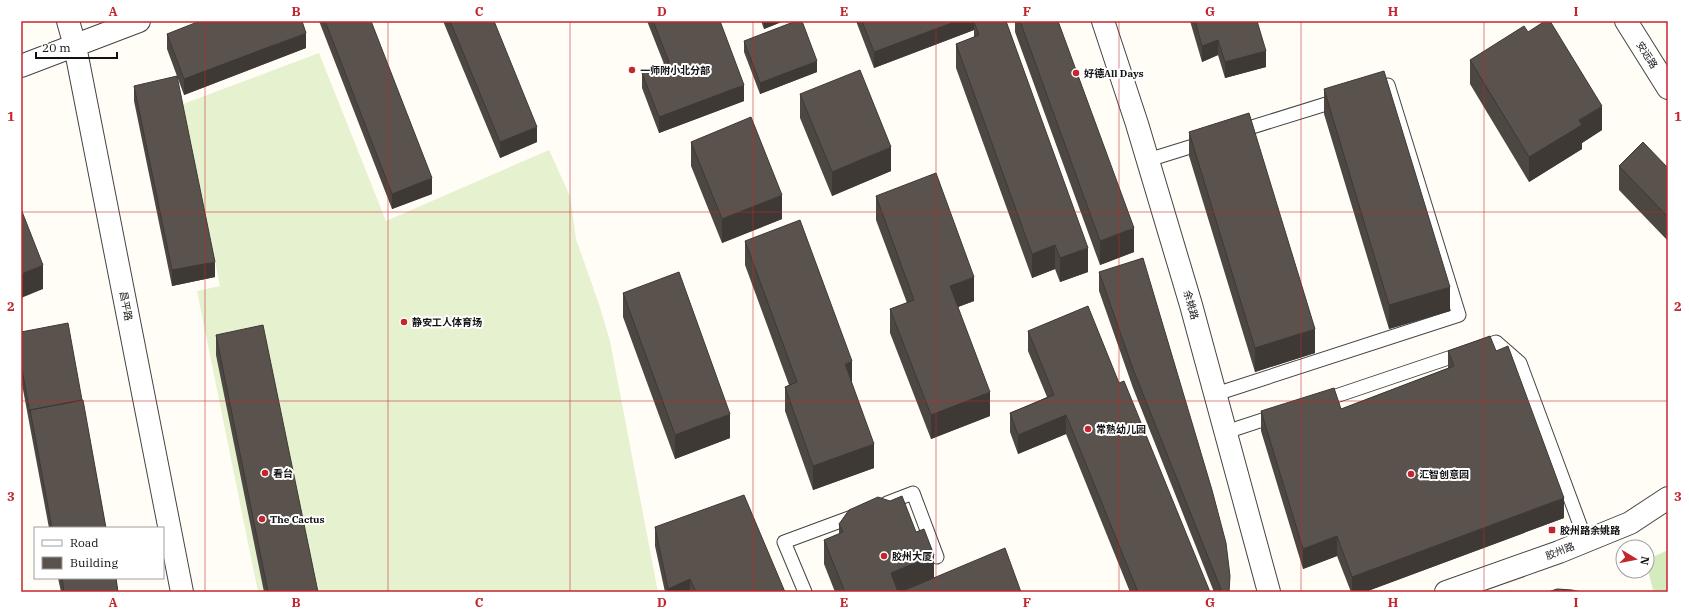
<svg xmlns="http://www.w3.org/2000/svg" width="1689" height="613" viewBox="0 0 1689 613" font-family="'IBM Plex Serif','Noto Sans SC',serif">
  <rect width="100%" height="100%" fill="#fffdf5"/>
  <path fill="#d5ebbd" d="M1668,550V592L1653,590L1649,574L1655,556Z"/>
  <path fill="#e6f2cf" d="M319,53L386,221L549,150L570,196L576,239L599,304L610,341L658,592H258L197,291L220,286L183,104Z"/>
  <g fill="none" stroke-linecap="round" stroke-linejoin="round">
    <g stroke="#444" stroke-width="15">
      <path id="service" d="M1236,132L1339,100
        M1148,160L1206,142
        M1216,394L1459,315L1388,85L1371,90
        M1321,401L1496,342L1520,363L1586,541
        M1226,432L1278,415
        M887,503L913,493L937,557
        M805,592L784,542L857,515"/>
    </g>
    <g stroke="#444" stroke-width="24">
      <path id="minor" d="M68,21L75,46L182,592
        M1103,21L1137,124L1191,305L1269,592
        M1626,21L1668,88
        M21,66L139,21"/>
    </g>
    <g stroke="#444" stroke-width="24">
      <path id="tertiary" d="M1446,592L1559,552L1630,523L1668,498"/>
    </g>
    <use href="#service" stroke="#fff" stroke-width="13"/>
    <use href="#minor" stroke="#fff" stroke-width="22"/>
    <use href="#tertiary" stroke="#fff" stroke-width="22"/>
  </g>
  <path fill="#4d4742" d="M319,21H371L432,194L392,209Z
    M443,21H494L537,142L500,158Z
    M647,21H720L744,101L659,133L642,88V73L664,64Z
    M761,21H784L764,29Z
    M856,21H1006L1088,272L1060,282L1055,269L1032,278L956,68V44L974,37V30L874,68Z
    M1015,21H1058L1134,252L1100,265L1015,32Z
    M1190,21H1257L1266,67L1225,78L1218,55L1202,62Z
    M167,34L306,48L184,95L167,49Z
    M744,41L817,72L760,94L744,52Z
    M1470,60L1602,130L1582,143V149L1529,182L1470,84Z
    M134,86L215,277L172,286L134,101Z
    M1324,89L1450,311L1389,329L1324,114Z
    M800,94L891,171L832,196L800,118Z
    M1189,132L1315,353L1255,372L1189,156Z
    M691,142L782,219L722,243L691,166Z
    M1619,166L1668,168V241L1619,190Z
    M876,196L974,301L958,307L990,416L931,439L890,333V309L907,303L876,220Z
    M745,241L852,385L874,468L813,490L785,411V387L789,385L745,265Z
    M1099,272L1230,592H1214L1133,388L1099,291Z
    M623,293L730,438L675,459L623,317Z
    M1028,331L1119,383L1210,592H1130L1066,434L1018,454L1010,432V413L1047,397L1028,351Z
    M21,332L82,400L106,528H49L21,379Z
    M216,335L318,592H264L216,355Z
    M1448,351H1496L1564,518L1365,592H1351L1337,556L1303,569L1261,431V411L1341,409L1448,368Z
    M839,524L934,577L1021,592H905V591L903,592H835L824,564V540L839,534Z
    M655,527L785,592H665L655,546Z
    M58,578H116L118,592H61Z"/>
  <path fill="#3f3936" d="M764,21H784L764,29Z
    M957,21H999L974,22V30L874,68V52Z
    M306,33V48L184,95V79Z
    M1218,40V55L1202,62V46Z
    M1266,51V67L1225,78V62Z
    M817,61V72L760,94V83Z
    M744,85V101L659,133V117Z
    M1602,106V130L1582,143V149L1529,182V157L1579,120Z
    M537,127V142L500,158V142Z
    M891,147V171L832,196V172Z
    M432,178V194L392,209V194Z
    M782,195V219L722,243V219Z
    M1134,228V252L1100,265V241Z
    M1055,245V269L1032,278V254Z
    M1088,248V272L1060,282V258Z
    M215,262V277L172,286V270Z
    M43,265V289L21,298V274Z
    M974,277V301L950,310V286Z
    M1450,287V311L1389,329V305Z
    M1315,329V353L1255,372V348Z
    M852,361V386L845,364Z
    M990,392V416L931,439V415Z
    M730,414V438L675,459V435Z
    M1066,415V434L1018,454V435Z
    M874,444V468L813,490V466Z
    M1564,498V518L1365,592H1352V577Z
    M1337,536V556L1303,569V549Z
    M934,555V579L905,590V591L903,592H891V573Z
    M690,579V592H668V589Z"/>
  <path fill="#5a524d" stroke="#3f3936" d="M200,21H302L306,33L184,79L167,34Z
    M325,21H371L432,178L392,194Z
    M450,21H494L537,127L500,142Z
    M653,21H720L744,85L659,117L642,73L669,62Z
    M796,21H802L817,61L760,83L744,41Z
    M862,21H957L874,52Z
    M977,21H1006L1088,248L1060,258L1055,245L1032,254L956,44L979,35L974,22Z
    M1020,21H1058L1134,228L1100,241Z
    M1195,21H1257L1266,51L1225,62L1218,40L1202,46Z
    M1545,21H1550L1602,106L1579,120L1582,125L1529,157L1470,60L1524,26L1528,32Z
    M860,70L891,147L832,172L800,94Z
    M1384,71L1450,287L1389,305L1324,89Z
    M177,76L215,262L172,270L134,86Z
    M1249,113L1315,329L1255,348L1189,132Z
    M751,117L782,195L722,219L691,142Z
    M1643,142L1668,168V217L1619,166Z
    M936,173L974,277L950,286L990,392L931,415L890,309L914,300L876,196Z
    M21,209L43,265L21,274Z
    M800,220L852,361L845,364L874,444L813,466L785,387L797,382L745,241Z
    M1143,258L1212,490L1226,543L1230,576L1229,592H1222L1133,369L1099,272Z
    M679,272L730,414L675,435L623,293Z
    M1088,306L1119,383L1124,381L1210,592H1138L1066,415L1018,435L1010,413L1054,395L1028,331Z
    M68,323L82,400L30,410V413L21,364V332Z
    M263,325L318,592H268L216,335Z
    M1490,336L1496,351L1508,346L1564,498L1352,577L1337,536L1303,549L1261,411L1334,388L1341,409L1454,366L1448,351Z
    M83,400L106,528H52L30,410Z
    M744,495L785,592H696L690,579L668,589L655,527Z
    M902,496L916,532L924,529L934,555L891,573L898,592H845L824,540L843,532L839,524L849,510L878,497L890,501Z
    M1005,548L1021,592H905V590Z
    M62,578H116L118,592H64Z
    M1557,589L1572,590L1581,592H1548Z"/>
  <path fill="none" stroke="#c4262e" stroke-width="1" stroke-opacity="0.55" d="M205,21V592M388,21V592M570,21V592M753,21V592M936,21V592M1119,21V592M1301,21V592M1484,21V592M21,212H1668M21,401H1668"/>
  <g fill="#c4262e" stroke="#fff" stroke-width="1.5">
    <circle cx="632" cy="70" r="4"/>
    <circle cx="1076" cy="73" r="4"/>
    <circle cx="404" cy="322" r="4"/>
    <circle cx="1088" cy="429" r="4"/>
    <circle cx="265" cy="473" r="4"/>
    <circle cx="1411" cy="474" r="4"/>
    <circle cx="262" cy="519" r="4"/>
    <rect x="1548" y="526" width="8" height="8" rx="2"/>
    <circle cx="884" cy="556" r="4"/>
  </g>
  <g text-anchor="middle" dominant-baseline="central" stroke-width="4" stroke-linejoin="round" paint-order="stroke">
    <g font-size="10" fill="#111" stroke="#fff">
      <text transform="translate(1647 55) rotate(58)">安远路</text>
      <text transform="translate(1191 305) rotate(74)">余姚路</text>
      <text transform="translate(126 306) rotate(79)">昌平路</text>
      <text transform="translate(1560 551) rotate(-21)">胶州路</text>
    </g>
    <g font-size="10" font-weight="bold" fill="#111" stroke="#fff" text-anchor="start">
      <text x="640" y="70">一师附小北分部</text>
      <text x="1084" y="73">好德All Days</text>
      <text x="412" y="322">静安工人体育场</text>
      <text x="1096" y="429">常熟幼儿园</text>
      <text x="273" y="473">看台</text>
      <text x="1419" y="474">汇智创意园</text>
      <text x="270" y="519">The Cactus</text>
      <text x="1560" y="530">胶州路余姚路</text>
      <text x="892" y="556">胶州大厦</text>
    </g>
  </g>
  <rect width="1689" height="613" fill="none" stroke="#ffffff" stroke-width="44"/>
  <rect x="34" y="527" width="130" height="52" fill="#ffffff" stroke="#a0a0a0"/>
  <rect x="42" y="540" width="20" height="6" fill="#ffffff" stroke="#a0a0a0"/>
  <text x="70" y="547" font-size="12" fill="#111111">Road</text>
  <rect x="42" y="557" width="20" height="12" fill="#5a524d" stroke="#a0a0a0"/>
  <text x="70" y="567" font-size="12" fill="#111111">Building</text>
  <g transform="translate(1635 559) rotate(100)"><circle r="19" fill="#ffffff" stroke="#a0a0a0"/>
  <path d="M0-3L7 15L0 10L-7 15Z" fill="#c4262e"/>
  <text y="-6" font-size="11" font-weight="bold" text-anchor="middle" fill="#111111">N</text>
  </g>
  <path d="M36 52v6h81v-6" fill="none" stroke="#111111" stroke-width="2"/>
  <text x="42" y="52" font-size="12" fill="#111111" stroke="#ffffff" stroke-width="3" paint-order="stroke">20 m</text>
  <rect x="22" y="22" width="1645" height="569" fill="none" stroke="#c4262e" stroke-width="1.5"/>
  <g font-size="13" text-anchor="middle" font-weight="bold" fill="#c4262e">
    <text x="113" y="16">A</text>
    <text x="296" y="16">B</text>
    <text x="479" y="16">C</text>
    <text x="662" y="16">D</text>
    <text x="844" y="16">E</text>
    <text x="1027" y="16">F</text>
    <text x="1210" y="16">G</text>
    <text x="1393" y="16">H</text>
    <text x="1576" y="16">I</text>
    <text x="11" y="121">1</text>
    <text x="1678" y="121">1</text>
    <text x="11" y="311">2</text>
    <text x="1678" y="311">2</text>
    <text x="11" y="501">3</text>
    <text x="1678" y="501">3</text>
    <text x="113" y="607">A</text>
    <text x="296" y="607">B</text>
    <text x="479" y="607">C</text>
    <text x="662" y="607">D</text>
    <text x="844" y="607">E</text>
    <text x="1027" y="607">F</text>
    <text x="1210" y="607">G</text>
    <text x="1393" y="607">H</text>
    <text x="1576" y="607">I</text>
  </g>
</svg>
